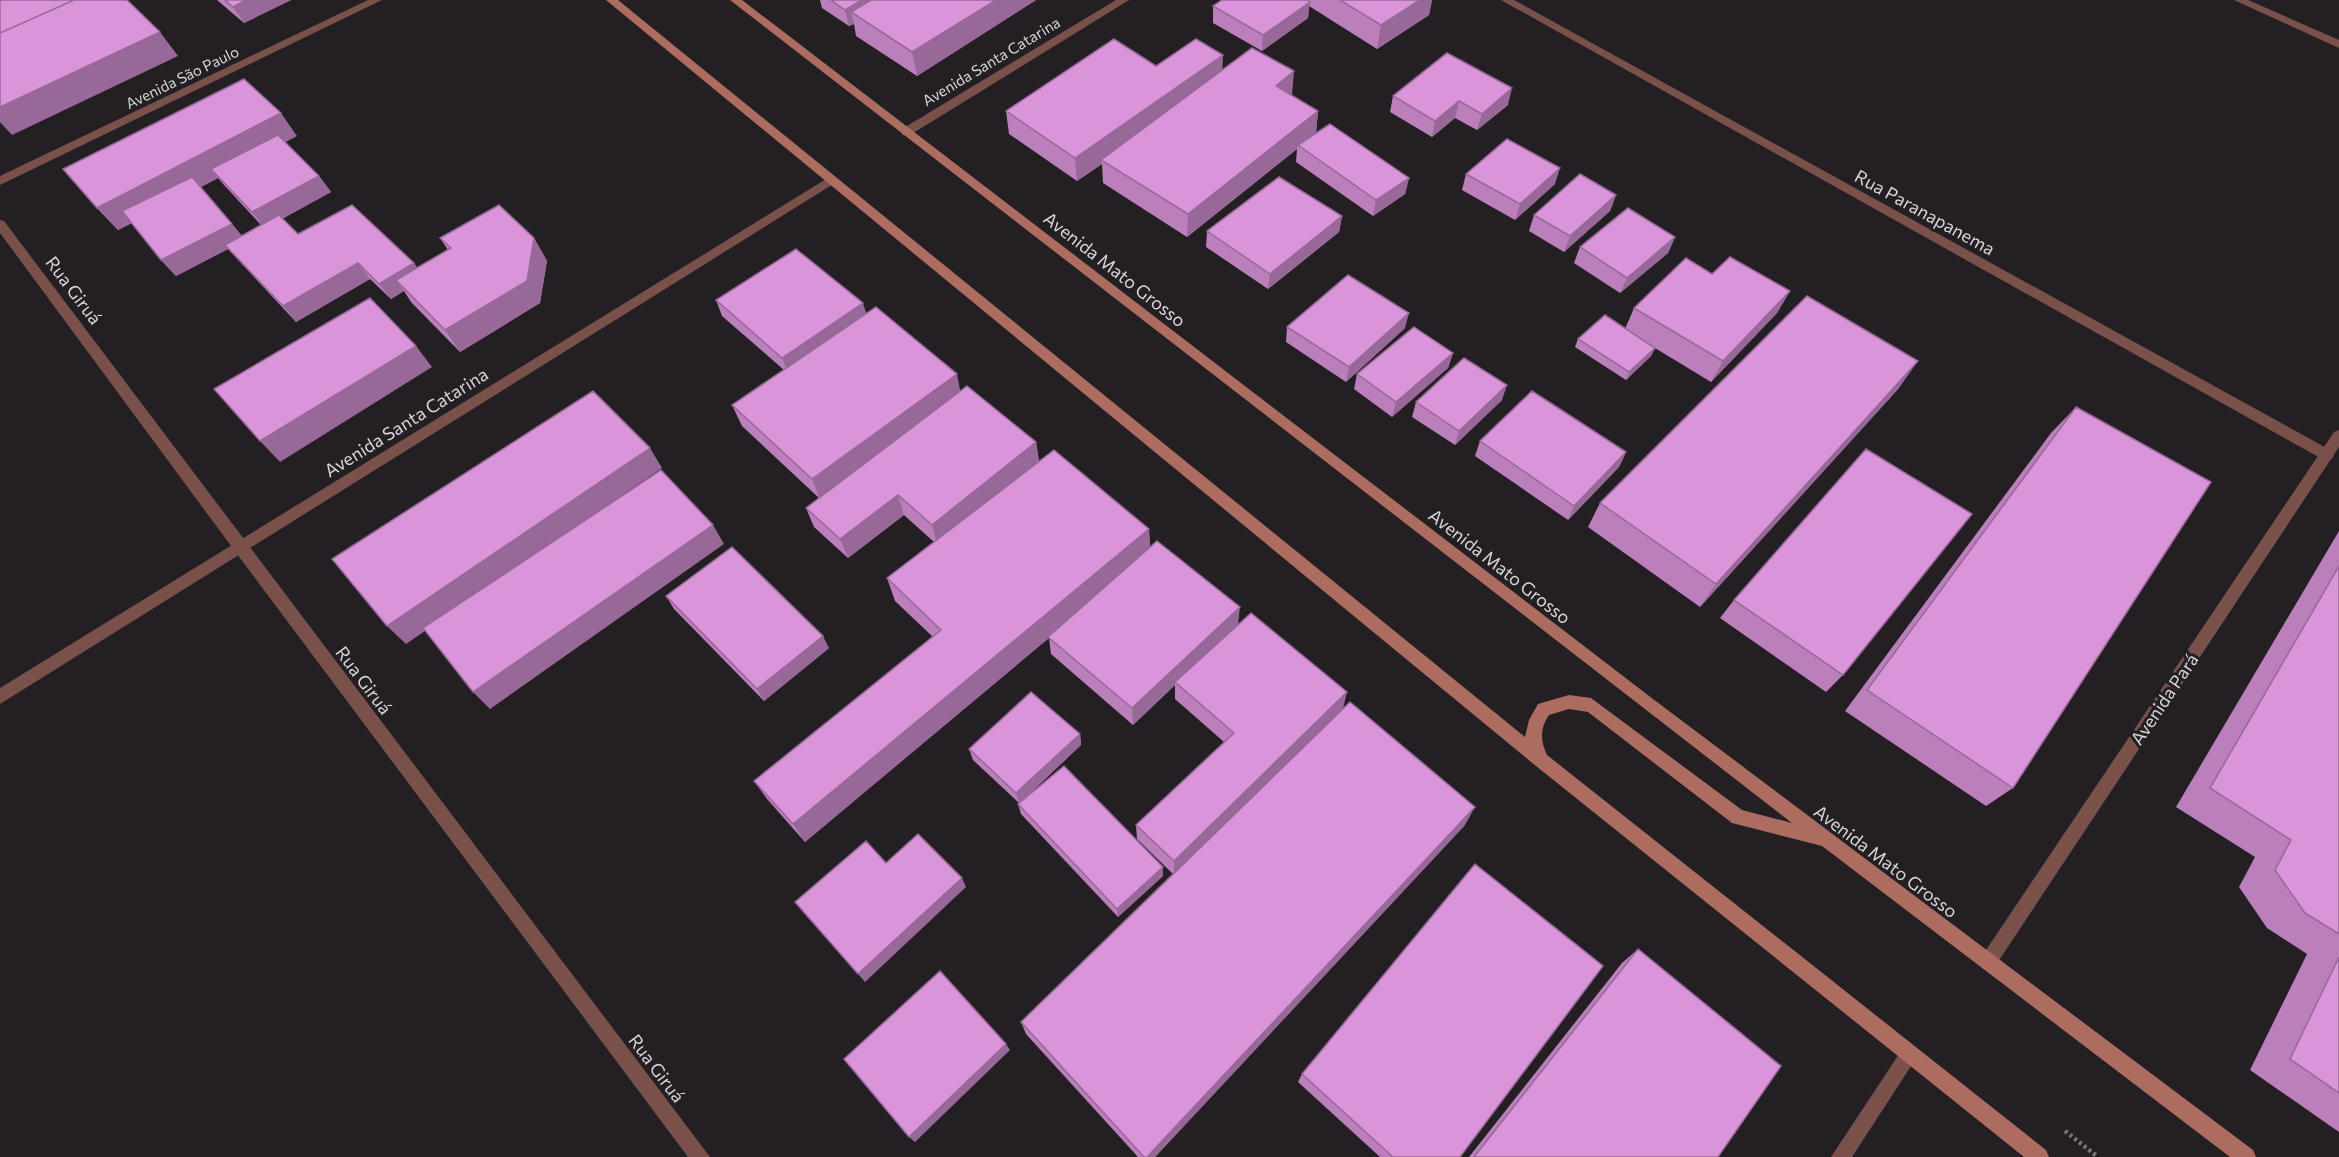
<svg xmlns="http://www.w3.org/2000/svg" width="2339" height="1157" viewBox="0 0 2339 1157" font-family="Commissioner,sans-serif">
  <rect width="100%" height="100%" fill="#231f23"/>
  <g fill="none" stroke-linecap="round" stroke-linejoin="round">
    <path stroke="#777377" stroke-width="4.5" stroke-dasharray="3 3" stroke-linecap="butt" d="M2065,1131L2098,1157"/>
    <path fill="#79514a" fill-rule="evenodd" d="M1501,0H1514L2332,451L2334,455L2332,459H2322Z
      M2234,0H2248L2339,40V48Z
      M0,220L4,221L710,1157H688L234,550L0,233Z"/>
    <path fill="#79514a" fill-rule="evenodd" d="M368,0H382L0,185V176Z
      M1116,0H1129L910,135H902V129Z
      M831,176L837,180L835,183L0,704V688Z
      M2339,430V447L1994,968L1988,971L1982,968L1979,962L1982,956L2334,432Z
      M1909,1045L1915,1048L1918,1054L1915,1060L1852,1157H1831L1903,1048Z"/>
    <path fill="#ac6c60" fill-rule="evenodd" d="M606,0H618L1525,737L1529,720L1538,704L1569,695L1591,698L1742,810L1792,823L730,0H742L1653,699L2253,1150L2256,1157H2230L1822,846L1732,823L1588,712L1569,709L1549,715C1540,728 1540,740 1547,755L2046,1150L2049,1157H2024L1536,766Z"/>
  </g>
  <path fill="#bb7fbb" fill-rule="evenodd" d="M217,0H291L244,23Z
    M820,0H1036L917,76L856,36L854,24L849,26L822,8Z
    M1222,0H1432L1429,15L1377,49L1309,6L1308,18L1262,51L1213,23V6Z
    M1156,66L1222,70L1291,95L1318,111L1316,133L1409,178L1405,194L1373,216L1296,162L1297,149L1187,237L1103,183L1102,164L1077,181L1009,134L1006,111Z
    M1393,96L1508,105L1477,130L1455,118L1432,137L1390,112Z
    M297,136L285,142L319,176L331,192L282,219L298,234L414,263L417,268L448,250L440,238H534L547,261L540,303L460,352L411,302L404,291L391,299L370,279L296,322L228,249L176,276L161,260L132,223L118,230L97,208ZM218,178L224,185L261,225L242,236L201,187Z
    M1466,174L1555,184L1515,220L1462,190Z
    M1616,195L1610,211L1564,252L1529,231L1534,215Z
    M1342,216L1339,232L1268,289L1206,247L1207,231Z
    M1675,237L1668,253L1620,293L1574,263L1580,247Z
    M1712,274L1790,291L1777,313L1711,382L1655,348L1651,356L1626,380L1575,347L1578,339L1625,329L1634,308Z
    M716,300L866,314L961,391L1036,442L1039,461L1149,529L1150,547L1239,624L1343,709L1259,791L1465,825L1155,1157H1138L1026,1034L1021,1022L1173,874L1137,839L1136,825L1224,742L1175,699V685L1133,725L1051,654L1049,638L805,842L767,799L754,781L933,637L895,601L887,578L934,542L904,515L848,558L814,527L806,508L819,498L742,426L732,405L784,370L722,316Z
    M1287,327L1405,328L1346,382L1286,342Z
    M1453,353L1448,368L1392,417L1354,389L1357,374Z
    M1899,388L1700,607L1588,527L1600,503Z
    M1502,400L1455,445L1412,417L1416,402Z
    M2076,407L2013,788L1986,806L1845,711L2051,433Z
    M1480,441L1626,452L1619,467L1568,520L1475,456Z
    M2339,531V1132L2250,1070L2307,954L2267,928L2239,887L2255,857L2176,807Z
    M666,596L829,648L764,701L674,609Z
    M1734,600L1843,675L1826,692L1720,618Z
    M1080,734L1081,745L1020,803L1163,876L1118,917L1021,814L1018,804L1019,803L973,760L969,749Z
    M1638,949L1718,1157H1469L1622,963Z
    M1302,1074L1460,1157H1380L1298,1082Z"/>
  <path fill="#986899" d="M246,0H291L244,23L233,7Z
    M862,0H894L851,12L854,24L849,26L845,10Z
    M996,0H1036L917,76L912,52Z
    M1420,0H1432L1429,15L1377,49L1381,25Z
    M1310,2L1308,18L1262,51L1263,35Z
    M160,32L178,56L12,135L0,122V107Z
    M1223,55L1222,79L1101,160L1102,164L1077,181L1075,158Z
    M1294,71L1292,95L1276,86Z
    M1512,88L1508,105L1477,130L1482,114Z
    M1459,101L1455,118L1432,137L1435,121Z
    M1318,111L1316,134L1298,145L1297,149L1187,237L1188,214Z
    M281,113L297,136L219,177L211,169L218,178L118,230L97,208Z
    M1560,168L1555,184L1515,220L1520,204Z
    M319,176L331,192L264,228L252,212Z
    M1409,178L1405,194L1373,216L1376,200Z
    M1616,195L1610,211L1564,252L1570,236Z
    M1342,216L1339,232L1268,289L1270,274Z
    M232,224L245,240L176,276L161,260Z
    M1675,237L1668,253L1620,293L1627,278Z
    M534,238L547,261L540,303L460,352L445,330Z
    M358,263L370,279L296,322L283,306Z
    M414,263L425,279L396,280L404,291L391,299L379,284Z
    M1790,291L1777,313L1711,382L1723,361Z
    M863,303L868,319L788,373L782,358Z
    M1409,313L1405,328L1346,382L1349,367Z
    M416,346L432,367L280,462L260,441Z
    M1655,348L1651,356L1626,380L1629,372Z
    M1453,353L1448,368L1392,417L1396,402Z
    M1918,361L1899,388L1700,607L1716,584Z
    M957,374L961,395L820,499L812,479Z
    M1507,385L1502,400L1455,445L1459,431Z
    M1036,442L1039,462L937,544L932,525Z
    M650,448L662,468L406,644L387,626Z
    M1626,452L1619,467L1568,520L1574,506Z
    M898,495L904,515L848,558L840,539Z
    M713,525L724,544L490,709L473,692Z
    M1149,529L1150,553L805,842L793,824Z
    M1240,607L1238,625L1175,682V685L1133,725L1132,708Z
    M823,636L829,648L764,701L757,689Z
    M1347,692L1343,709L1174,874V861Z
    M1080,734L1081,745L1019,803L1016,793Z
    M1475,807L1465,825L1155,1157H1147Z
    M1163,867V876L1118,917L1117,909Z
    M962,878L966,887L865,982L858,974Z
    M1006,1044L1010,1050L915,1142L909,1137Z"/>
  <path fill="#d994da" stroke="#986899" stroke-width="1.5" d="M0,0H74L0,33Z
    M74,0H127L160,32L0,107V33Z
    M225,0H246L233,7Z
    M831,0H862L845,10Z
    M871,0H996L912,52L851,12Z
    M1222,0H1307L1310,2L1263,35L1213,6Z
    M1340,0H1420L1381,25Z
    M1114,39L1156,66L1196,39L1223,55L1075,158L1006,111Z
    M1252,48L1294,71L1276,86L1318,111L1188,214L1101,160Z
    M1447,53L1512,88L1482,114L1459,101L1435,121L1393,96Z
    M244,79L281,113L97,208L63,169Z
    M1330,124L1409,178L1376,200L1298,145Z
    M278,135L319,176L252,212L211,169Z
    M1507,139L1560,168L1520,204L1466,174Z
    M1580,174L1616,195L1570,236L1534,215Z
    M192,177L232,224L161,260L122,211Z
    M1279,177L1342,216L1270,274L1207,231Z
    M352,205L414,263L379,284L358,263L283,306L225,245L279,215L298,234Z
    M499,205L534,238L527,281L445,330L396,280L451,248L440,238Z
    M1628,208L1675,237L1627,278L1580,247Z
    M796,249L863,303L782,358L716,300Z
    M1730,257L1790,291L1723,361L1634,308L1686,258L1712,274Z
    M1348,275L1409,313L1349,367L1287,327Z
    M1807,296L1918,361L1716,584L1600,503Z
    M370,298L416,346L260,441L214,389Z
    M876,307L957,374L812,479L732,405Z
    M1605,315L1655,348L1629,372L1578,339Z
    M1414,327L1453,353L1396,402L1357,374Z
    M1464,358L1507,385L1459,431L1416,402Z
    M967,386L1036,442L932,525L898,495L840,539L806,508Z
    M593,391L650,448L387,626L332,559Z
    M1532,391L1626,452L1574,506L1480,441Z
    M2076,407L2211,482L2013,788L1867,690Z
    M1866,449L1972,514L1843,675L1734,600Z
    M1054,450L1149,529L793,824L754,781L941,630L887,578Z
    M661,470L713,525L473,692L423,628Z
    M1157,541L1240,607L1132,708L1048,637Z
    M732,547L823,636L757,689L666,596Z
    M2339,566V934L2305,913L2275,870L2291,840L2210,788Z
    M1251,613L1347,692L1174,861L1136,825L1234,733L1175,682Z
    M1031,692L1080,734L1016,793L969,749Z
    M1350,702L1475,807L1147,1157H1144L1021,1022Z
    M1064,766L1163,867L1117,909L1018,804Z
    M918,834L962,878L858,974L795,902L866,841L886,863Z
    M1475,864L1603,966L1460,1157H1393L1302,1074Z
    M1638,949L1781,1066L1718,1157H1474Z
    M2339,957V1093L2290,1059Z
    M940,971L1006,1044L909,1137L844,1059Z"/>
  <g text-anchor="middle" dominant-baseline="central" stroke-width="6" stroke-linejoin="round" paint-order="stroke">
    <g font-size="15" fill="#d8d5d8" stroke="#231f23">
      <text transform="translate(991 61) rotate(-31)">Avenida Santa Catarina</text>
      <text transform="translate(182 77) rotate(-26)">Avenida São Paulo</text>
    </g>
    <g font-size="18" fill="#d8d5d8" stroke="#231f23">
      <text transform="translate(1925 212) rotate(29)">Rua Paranapanema</text>
      <text transform="translate(1115 269) rotate(38)">Avenida Mato Grosso</text>
      <text transform="translate(74 290) rotate(53)">Rua Giruá</text>
      <text transform="translate(406 422) rotate(-32)">Avenida Santa Catarina</text>
      <text transform="translate(1500 566) rotate(38)">Avenida Mato Grosso</text>
      <text transform="translate(364 680) rotate(53)">Rua Giruá</text>
      <text transform="translate(2164 699) rotate(-56)">Avenida Pará</text>
      <text transform="translate(1886 861) rotate(37)">Avenida Mato Grosso</text>
      <text transform="translate(657 1068) rotate(53)">Rua Giruá</text>
    </g>
  </g>
</svg>
